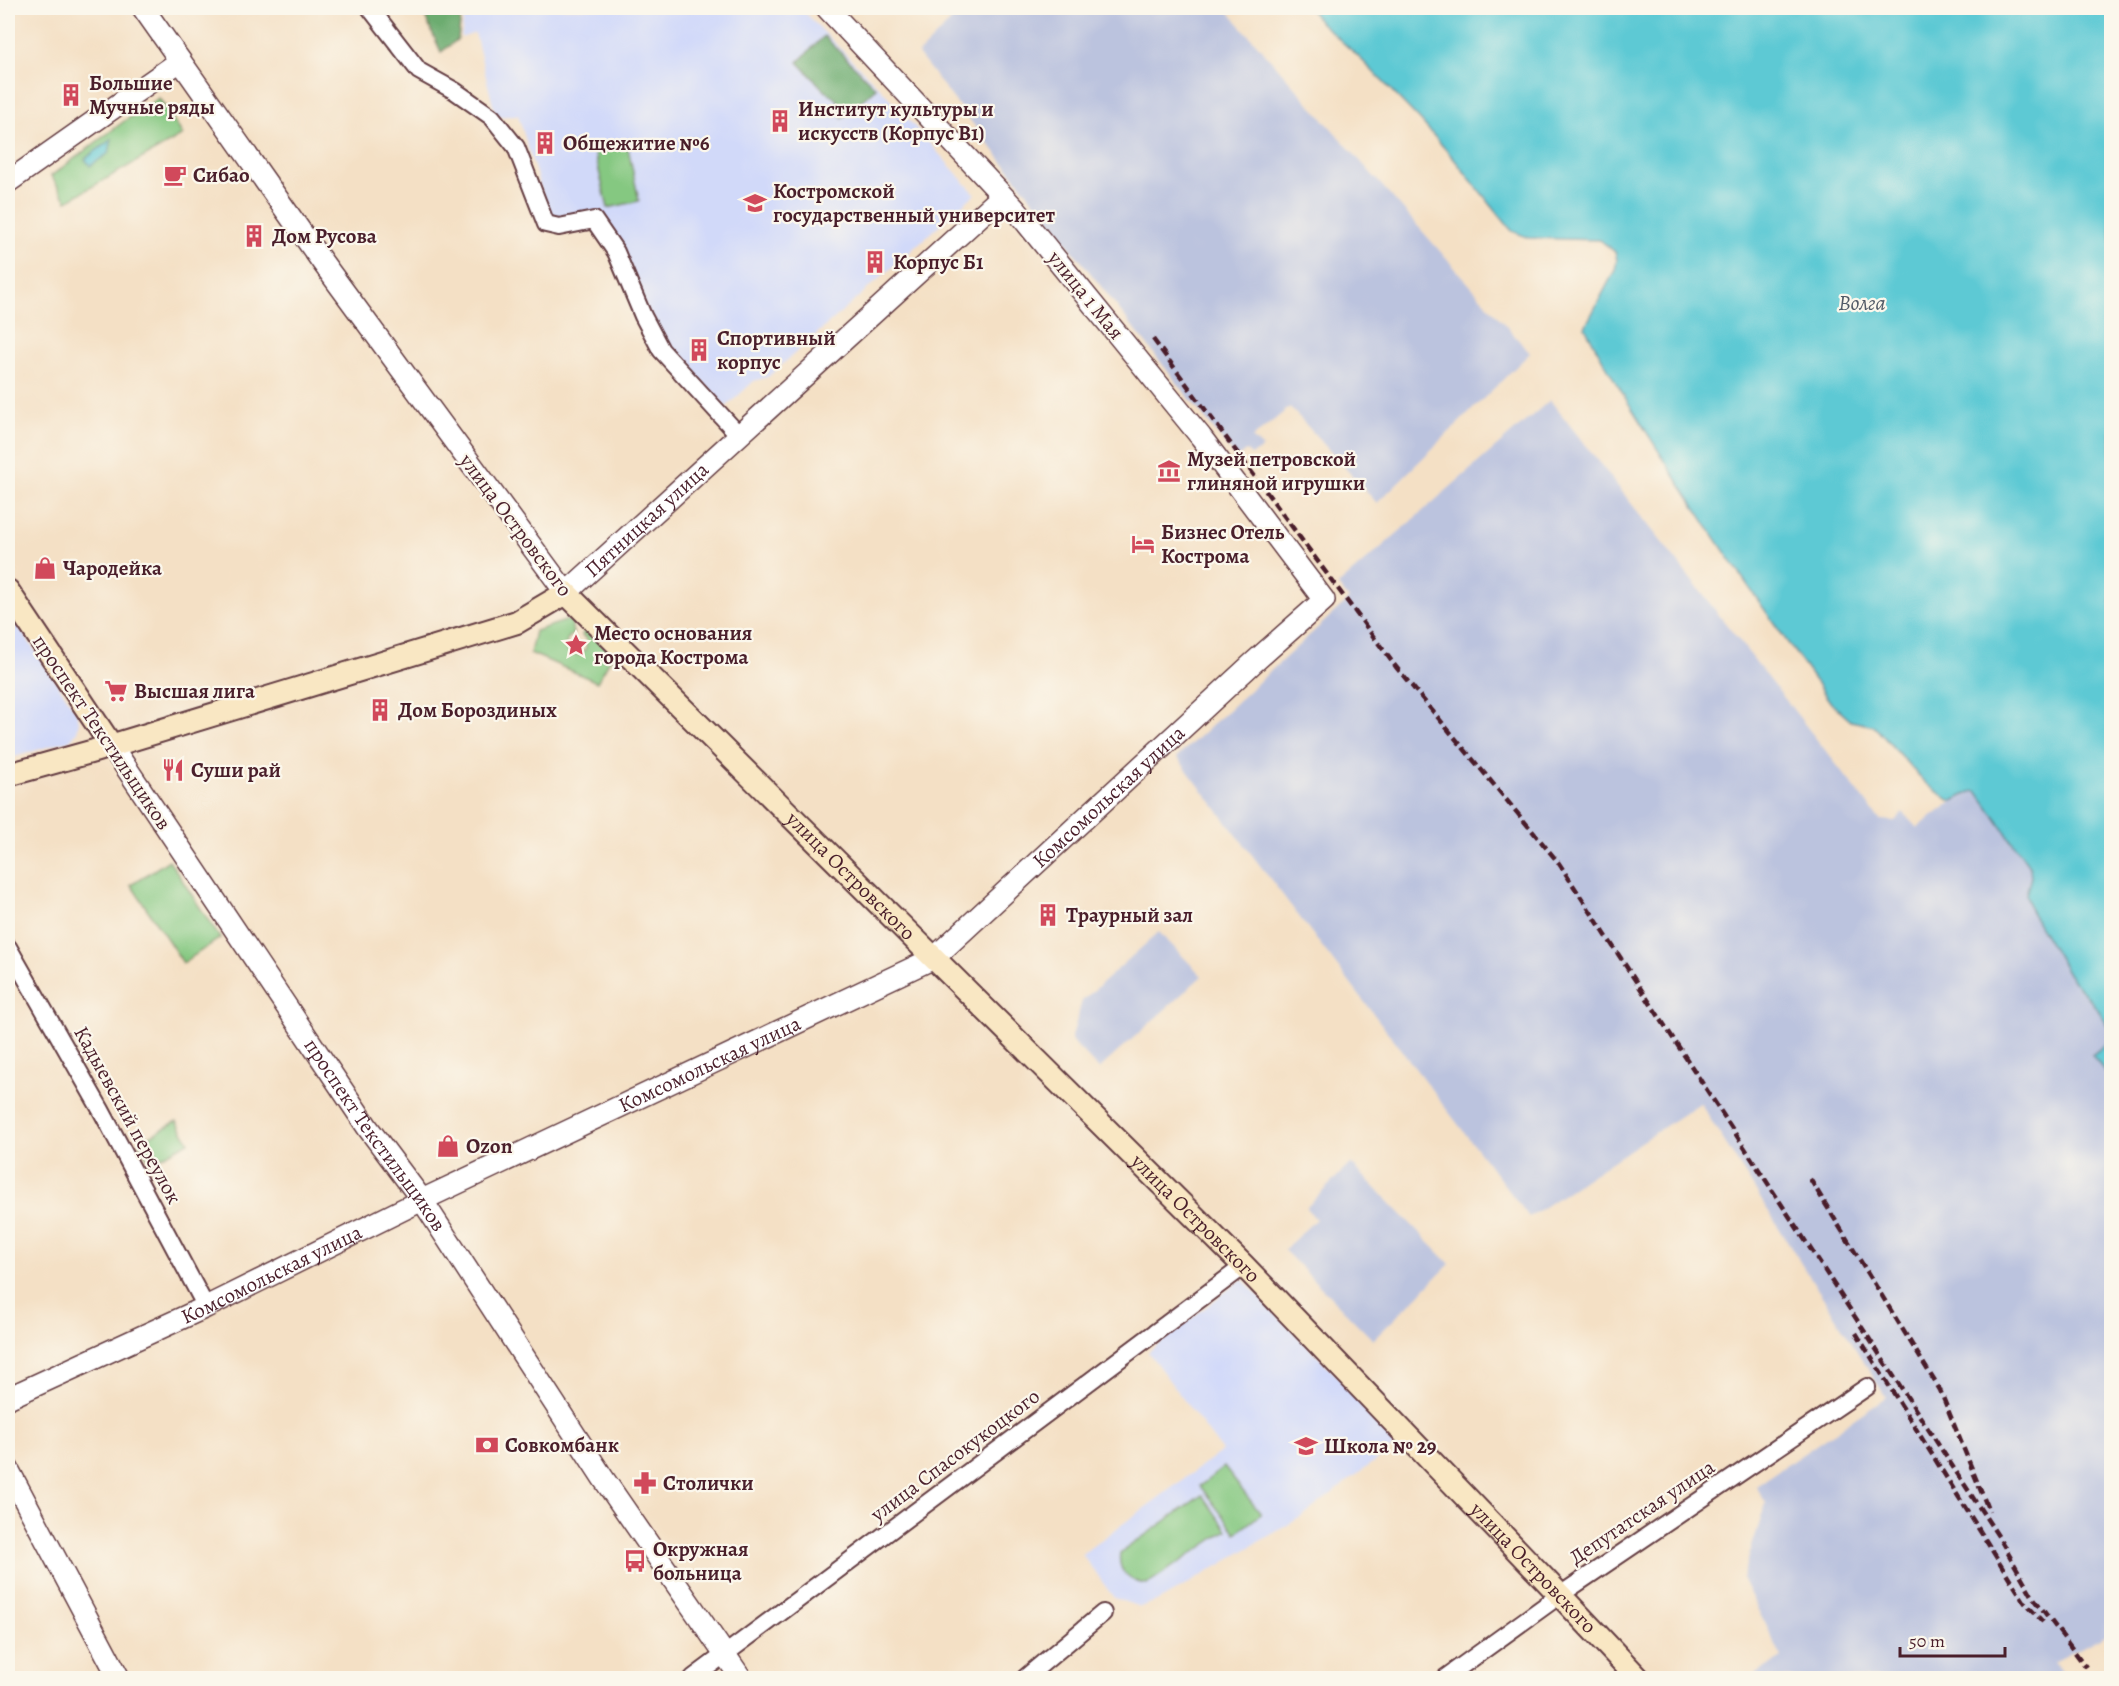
<svg xmlns="http://www.w3.org/2000/svg" width="2119" height="1686" viewBox="0 0 2119 1686" font-family="Alegreya,serif">
  <rect width="100%" height="100%" fill="#fbf7ec"/>
  <filter id="ink" filterUnits="userSpaceOnUse"><feTurbulence type="fractalNoise" baseFrequency=".0167" numOctaves="2"/><feDisplacementMap in="SourceGraphic" scale="12" xChannelSelector="R" yChannelSelector="G"/><feConvolveMatrix kernelMatrix="1 2 1 2 8 2 1 2 1" color-interpolation-filters="sRGB"/></filter>
  <filter id="wash" filterUnits="userSpaceOnUse"><feTurbulence type="fractalNoise" baseFrequency=".008" numOctaves="4" result="noise"/><feDisplacementMap in="SourceGraphic" scale="24" xChannelSelector="R" yChannelSelector="G"/><feGaussianBlur stdDeviation="1.35" result="paint"/><feColorMatrix in="noise" values="0 0 0 0 0 0 0 0 0 0 0 0 0 0 0 0 0 1.4 0 .05"/><feComposite in="paint" operator="in"/></filter>
  <g filter="url(#wash)">
    <rect width="100%" height="100%" fill="#f4e0c5"/>
    <path fill="#d1d9f9" d="M465,8H800L881,89L975,194L768,377L754,381L726,407L663,340L608,236L598,212L580,214L551,222L518,115L496,117L475,33L461,38Z
      M8,611L76,711L79,721L77,732L70,740L8,759Z
      M1242,1279L1401,1441L1301,1517L1164,1598L1140,1607L1114,1598L1082,1554L1222,1451L1148,1352Z"/>
    <path fill="#bbc3de" d="M964,8H1225L1530,353L1377,503L1290,407L1252,438L1263,448L1251,455L1246,450L1237,459L918,54Z
      M1550,400L1880,820L1895,821L1903,812L1917,828L1953,801L1970,792L1977,791L2030,867L2031,877L2026,894L2030,910L2078,987L2099,1011L2111,1031V1042L2093,1055L2112,1080L2111,1632L2054,1662L2066,1678H1749L1782,1658L1742,1578L1766,1503L1756,1486L1886,1397L1700,1103L1529,1217L1177,757L1349,599L1338,585Z
      M1159,932L1202,976L1099,1069L1071,1040L1082,1001Z
      M1351,1163L1450,1264L1373,1340L1284,1250L1316,1219L1306,1208Z"/>
    <path fill="#85c881" stroke="#687456" stroke-width="1.5" d="M159,98L183,135L67,201L51,176L127,119Z
      M627,143L639,201L608,208L594,150Z
      M571,619L573,634C565,639 564,647 571,654L580,655L586,648V639L582,635L586,628L613,655L597,682L530,653L535,631Z
      M169,860L220,938L183,963L131,885Z
      M177,1121L189,1142L150,1163L139,1142Z
      M1224,1467L1261,1514L1236,1533L1200,1486Z
      M1202,1495L1227,1530L1147,1584C1130,1582 1117,1572 1120,1553Z"/>
    <path fill="#6cac6f" stroke="#5b664d" stroke-width="1.5" d="M421,8H462L458,39L441,52Z
      M824,36L876,88L842,118L838,101L823,89L798,62Z"/>
    <path fill="#5dc9d4" stroke="#547480" stroke-width="1.5" d="M1309,8H2111V1031L2099,1011L2069,975L2030,910L2026,894L2031,877L2030,867L1977,791L1970,792L1953,801L1949,800L1925,783L1874,726L1851,721L1831,703C1776,627 1723,551 1672,472C1642,425 1611,377 1585,327L1615,270L1617,260L1615,252L1600,240L1529,238L1512,231L1454,159L1421,121L1359,57L1319,21Z
      M112,139L109,153L90,166L85,159Z
      M2111,1040V1080L2092,1055Z"/>
  </g>
  <g filter="url(#ink)">
    <g fill="none" stroke-linecap="round" stroke-linejoin="round">
      <g stroke="#643c42" stroke-width="20">
        <path id="minor" d="M370,8L419,71L455,91L492,117L516,147L546,224L559,227L594,220L616,252L643,316L661,350L739,435
          M8,947L101,1110L206,1307
          M693,1678L1244,1266
          M1025,1678L1103,1613
          M1445,1678L1560,1595L1867,1387"/>
      </g>
      <g stroke="#643c42" stroke-width="24">
        <g id="tertiary">
          <path id="s1" d="M143,8L323,263L566,593L1002,196"/>
          <path d="M8,182L180,61"/>
          <path id="s2" d="M111,745L368,1128L422,1200L603,1478L741,1678"/>
          <path id="s3" d="M8,1398L206,1307L422,1200L934,958L1253,663L1324,600L1201,437L1016,210L827,8"/>
          <path d="M8,1469L119,1678"/>
        </g>
      </g>
      <g stroke="#643c42" stroke-width="26">
        <g id="secondary">
          <path d="M8,591L111,745"/>
          <path id="s4" d="M8,775L94,751L517,622L566,593L1244,1266L1560,1595L1638,1678"/>
        </g>
      </g>
      <use href="#minor" stroke="#fff" stroke-width="16"/>
      <use href="#tertiary" stroke="#fff" stroke-width="21"/>
      <use href="#secondary" stroke="#f9e7c3" stroke-width="22"/>
      <path stroke="#4a1f2b" stroke-width="4.5" stroke-dasharray="9 4.5" stroke-linecap="butt" d="M1153,339L1396,667L1558,862L2000,1539L2033,1597L2086,1667
        M1810,1179L1940,1390L1989,1511
        M1856,1333L2025,1603L2043,1622"/>
    </g>
  </g>
  <defs>
    <g id="building-bare" transform="scale(1.8)"><path d="M-4-6H4V6H1V3H-1V6H-4ZM-2.5-4.3h1.7v1.8h-1.7ZM.8-4.3h1.7v1.8H.8ZM-2.5-1h1.7V.8h-1.7ZM.8-1h1.7V.8H.8Z" fill="#d1495b" stroke="#fbf7ec" stroke-width="2.5" paint-order="stroke"/></g>
    <g id="cafe-bare" transform="scale(1.8)"><path d="M-5.5-4.5H6V0H3Q3 3.5 0 3.5H-2.5Q-5.5 3.5-5.5 0ZM3-3.2v2h1.7v-2ZM-6 4.5H4V6H-6Z" fill="#d1495b" stroke="#fbf7ec" stroke-width="2.5" paint-order="stroke"/></g>
    <g id="university-bare" transform="scale(1.8)"><path d="M0-5L7-2L0 1L-7-2ZM-4 1L0 2.5L4 1V4Q0 6-4 4Z" fill="#d1495b" stroke="#fbf7ec" stroke-width="2.5" paint-order="stroke"/></g>
    <g id="museum-bare" transform="scale(1.8)"><path d="M0-6L6-3V-2H-6V-3ZM-5-1h2V3h-2ZM-1-1h2V3h-2ZM3-1h2V3H3ZM-6 4H6V6H-6Z" fill="#d1495b" stroke="#fbf7ec" stroke-width="2.5" paint-order="stroke"/></g>
    <g id="hotel-bare" transform="scale(1.8)"><path d="M-6-4.5h1.5V1H6V5H4.5V3h-9V5H-6ZM-4 0a1.8 1.8 0 1 1 3.6 0ZM.5 0V-2.5h3Q6-2.5 6 0Z" fill="#d1495b" stroke="#fbf7ec" stroke-width="2.5" paint-order="stroke"/></g>
    <g id="shop-bare" transform="scale(1.8)"><path d="M-5-2.5h2.3a2.7 3.5 0 0 1 5.4 0H5L5.5 6h-11ZM-1.5-2.5h3a1.5 2.3 0 0 0-3 0Z" fill="#d1495b" stroke="#fbf7ec" stroke-width="2.5" paint-order="stroke"/></g>
    <g id="sight-bare" transform="scale(1.8)"><path d="M0-6L1.8-2.2L6-1.7L2.9 1.2L3.7 5.4L0 3.3L-3.7 5.4L-2.9 1.2L-6-1.7L-1.8-2.2Z" fill="#d1495b" stroke="#fbf7ec" stroke-width="2.5" paint-order="stroke"/></g>
    <g id="supermarket-bare" transform="scale(1.8)"><path d="M-6-5.5h2.5l.6 2H6L4.5 2H-2.5L-4.4-4H-6ZM-1.5 3.2a1.3 1.3 0 1 0 .1 0ZM3 3.2a1.3 1.3 0 1 0 .1 0Z" fill="#d1495b" stroke="#fbf7ec" stroke-width="2.5" paint-order="stroke"/></g>
    <g id="restaurant-bare" transform="scale(1.8)"><path d="M-5-6h1v4h1v-4h1v4h1v-4h1v5L-1.5 .5V6h-2V.5L-5-1ZM5-6V6H3V1.5H1.5Q1.5-4 5-6Z" fill="#d1495b" stroke="#fbf7ec" stroke-width="2.5" paint-order="stroke"/></g>
    <g id="bank-bare" transform="scale(1.8)"><path d="M-6-4H6V4H-6ZM0-2.3a2.3 2.3 0 1 0 0 4.6a2.3 2.3 0 1 0 0-4.6Z" fill="#d1495b" stroke="#fbf7ec" stroke-width="2.5" paint-order="stroke"/></g>
    <g id="school-bare" transform="scale(1.8)"><path d="M0-5L7-2L0 1L-7-2ZM-4 1L0 2.5L4 1V4Q0 6-4 4Z" fill="#d1495b" stroke="#fbf7ec" stroke-width="2.5" paint-order="stroke"/></g>
    <g id="pharmacy-bare" transform="scale(1.8)"><path d="M-2-6h4v4h4v4h-4v4h-4v-4h-4v-4h4Z" fill="#d1495b" stroke="#fbf7ec" stroke-width="2.5" paint-order="stroke"/></g>
    <g id="bus-bare" transform="scale(1.8)"><path d="M-5-6H5V4H4V6H2V4H-2V6H-4V4H-5ZM-3.5-4V0h7V-4ZM-3.5 1.2v1.5H-2V1.2ZM2 1.2v1.5H3.5V1.2Z" fill="#d1495b" stroke="#fbf7ec" stroke-width="2.5" paint-order="stroke"/></g>
  </defs>
  <g fill-rule="evenodd">
    <use href="#building-bare" x="71" y="95"/>
    <use href="#building-bare" x="780" y="121"/>
    <use href="#building-bare" x="545" y="143"/>
    <use href="#cafe-bare" x="175" y="175"/>
    <use href="#university-bare" x="755" y="203"/>
    <use href="#building-bare" x="254" y="236"/>
    <use href="#building-bare" x="875" y="262"/>
    <use href="#building-bare" x="699" y="350"/>
    <use href="#museum-bare" x="1169" y="471"/>
    <use href="#hotel-bare" x="1143" y="544"/>
    <use href="#shop-bare" x="45" y="568"/>
    <use href="#sight-bare" x="576" y="645"/>
    <use href="#supermarket-bare" x="116" y="691"/>
    <use href="#building-bare" x="380" y="710"/>
    <use href="#restaurant-bare" x="173" y="770"/>
    <use href="#building-bare" x="1048" y="915"/>
    <use href="#shop-bare" x="448" y="1146"/>
    <use href="#bank-bare" x="487" y="1445"/>
    <use href="#school-bare" x="1306" y="1446"/>
    <use href="#pharmacy-bare" x="645" y="1483"/>
    <use href="#bus-bare" x="635" y="1561"/>
  </g>
  <g text-anchor="middle" dominant-baseline="central" stroke-width="4.5" stroke-linejoin="round" paint-order="stroke">
    <g font-size="21" font-weight="bold" fill="#4a1f2b" stroke="#fbf7ec" text-anchor="start">
      <text x="89" y="83">Большие<tspan x="89" dy="24">Мучные ряды</tspan></text>
      <text x="798" y="109">Институт культуры и<tspan x="798" dy="24">искусств (Корпус В1)</tspan></text>
      <text x="563" y="143">Общежитие №6</text>
      <text x="193" y="175">Сибао</text>
      <text x="773" y="191">Костромской<tspan x="773" dy="24">государственный университет</tspan></text>
      <text x="272" y="236">Дом Русова</text>
      <text x="893" y="262">Корпус Б1</text>
      <text x="717" y="338">Спортивный<tspan x="717" dy="24">корпус</tspan></text>
      <text x="1187" y="459">Музей петровской<tspan x="1187" dy="24">глиняной игрушки</tspan></text>
      <text x="1161" y="532">Бизнес Отель<tspan x="1161" dy="24">Кострома</tspan></text>
      <text x="63" y="568">Чародейка</text>
      <text x="594" y="633">Место основания<tspan x="594" dy="24">города Кострома</tspan></text>
      <text x="134" y="691">Высшая лига</text>
      <text x="398" y="710">Дом Бороздиных</text>
      <text x="191" y="770">Суши рай</text>
      <text x="1066" y="915">Траурный зал</text>
      <text x="466" y="1146">Ozon</text>
      <text x="505" y="1445">Совкомбанк</text>
      <text x="1324" y="1446">Школа № 29</text>
      <text x="663" y="1483">Столички</text>
      <text x="653" y="1549">Окружная<tspan x="653" dy="24">больница</tspan></text>
    </g>
    <g font-size="21" fill="#4a1f2b" stroke="#fbf7ec">
      <text transform="translate(1086 295) rotate(51)">улица 1 Мая</text>
      <text stroke="none"><textPath href="#s1" startOffset="831">Пятницкая улица</textPath></text>
      <text transform="translate(516 525) rotate(53)">улица Островского</text>
      <text transform="translate(102 732) rotate(56)">проспект Текстильщиков</text>
      <text stroke="none"><textPath href="#s3" startOffset="1263">Комсомольская улица</textPath></text>
      <text stroke="none"><textPath href="#s4" startOffset="990">улица Островского</textPath></text>
      <text stroke="none"><textPath href="#s3" startOffset="777">Комсомольская улица</textPath></text>
      <text transform="translate(128 1115) rotate(61)">Кадыевский переулок</text>
      <text stroke="none"><textPath href="#s2" startOffset="471">проспект Текстильщиков</textPath></text>
      <text stroke="none"><textPath href="#s4" startOffset="1476">улица Островского</textPath></text>
      <text stroke="none"><textPath href="#s3" startOffset="291">Комсомольская улица</textPath></text>
      <text transform="translate(955 1455) rotate(-37)">улица Спасокукоцкого</text>
      <text transform="translate(1642 1512) rotate(-34)">Депутатская улица</text>
      <text stroke="none"><textPath href="#s4" startOffset="1962">улица Островского</textPath></text>
    </g>
    <g font-size="22" font-style="italic" fill="#515a66" stroke="#fbf7ec">
      <text x="1862" y="303">Волга</text>
    </g>
  </g>
  <rect width="2119" height="1686" fill="none" stroke="#fbf7ec" stroke-width="30"/>
  <path d="M1900 1647v9h105v-9" fill="none" stroke="#4a1f2b" stroke-width="3"/>
  <text x="1909" y="1647" font-size="18" fill="#4a1f2b" stroke="#fbf7ec" stroke-width="4.5" paint-order="stroke">50 m</text>
</svg>
